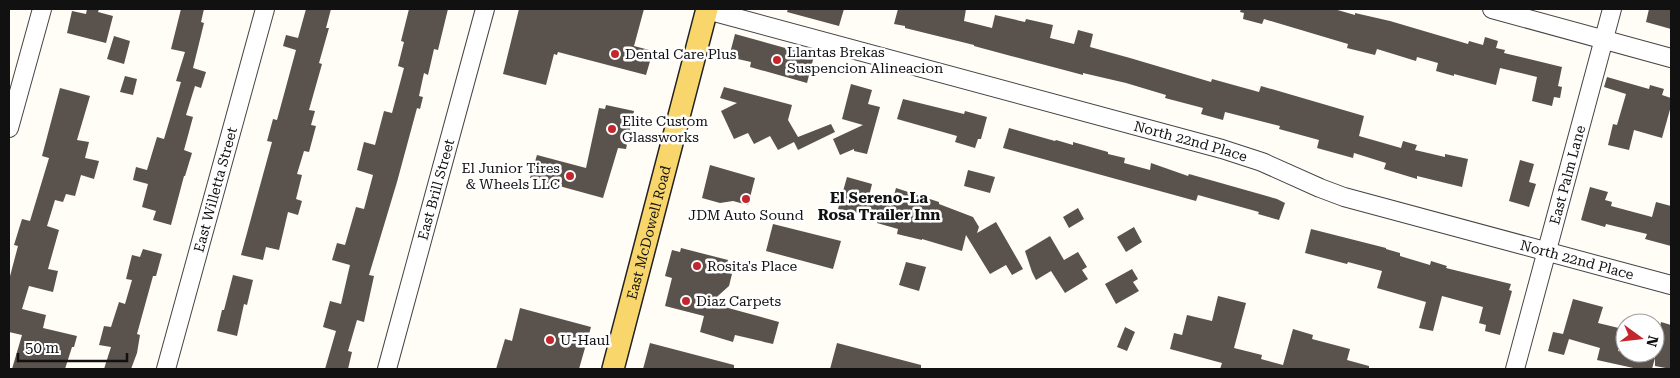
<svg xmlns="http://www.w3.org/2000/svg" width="1680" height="378" viewBox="0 0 1680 378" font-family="'Roboto Serif',serif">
  <rect width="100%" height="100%" fill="#fffdf5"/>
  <path fill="#5a524d" d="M87,9H99L98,12L113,16L106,43L67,33L72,11L86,14Z
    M181,9H204L201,22L204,23L193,68L206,72L201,88L195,86L186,115L193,117L184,150L192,153L185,176H184L171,225L153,220L156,211L142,207L148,184L133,180L136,167L147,170L157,137L164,139L181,82L176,81L185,52L171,49Z
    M306,9H331L326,28H329L319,63L322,64L309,110L315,111L311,125L316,126L309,152L304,151L297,174L302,175L296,199L302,201L298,215L288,212L279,250L266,247L263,260L241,255L272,142L267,141L273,119L277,120L296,50L283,46L286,35L298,38Z
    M409,9H448L438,50L434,49L428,75L424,73L419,96L423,97L420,109L417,108L397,182L369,275L374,276L364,322L357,320L348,351L352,352L348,369H325L336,331L323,327L330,301L341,304L350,265L332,260L337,243L345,245L356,207L364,209L373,175L357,170L364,142L375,145L384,111L392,113L404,68L398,66L404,42L401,41Z
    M519,9H644L634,46L653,51L646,75L558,52L557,55L554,54L546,85L503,74Z
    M788,9H844L839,26L787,12Z
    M898,9H966L964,21L992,28L995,15L1025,22L1026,19L1053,25L1050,38L1074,44L1078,30L1093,34L1090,47L1130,58L1211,82L1212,79L1259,92L1261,86L1364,116L1359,136L1401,148L1403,141L1417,145L1415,150L1445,157V154L1468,159L1462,187L1417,176V179L1384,169L1386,163L1354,153L1353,158L1317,148L1319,140L1279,129L1280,126L1225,112L1223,120L1201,114L1203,108L1165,98L1166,95L1126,83L1083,73V75L1011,56L974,46V45L905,28V26L894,24Z
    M1241,9H1334L1355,15V13L1390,21L1468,44L1469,41L1483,45L1485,37L1498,41L1496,48L1505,50L1504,53L1562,67L1558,86L1562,87L1560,98L1554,97L1552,106L1532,101L1537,77L1500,68L1496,85L1454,74V76L1436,71L1438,63L1417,57L1416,61L1377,49L1375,55L1347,48L1348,44L1264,19L1262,24L1243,19L1244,13L1240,12Z
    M1649,9H1671V29L1646,22Z
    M735,34L814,56L807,83L750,67L751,62L729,57Z
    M114,36L130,41L124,64L107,59Z
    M125,76L137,79L133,95L120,92Z
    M1607,77L1649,89L1650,85L1664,89L1662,95L1671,98V106L1662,138L1634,130L1629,150L1608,145L1613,124L1617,125L1626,94L1604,87Z
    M851,84L872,90L868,104L880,107L867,154L854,151V149L840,155L833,139L863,125L842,119Z
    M724,87L792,105L788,120L798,137L831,124L835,132L798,150L794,142L778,150L770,136L754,144L748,133L734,139L721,111L737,103L720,98Z
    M60,88L90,96L77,140L89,142L85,158L99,161L94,179L81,175L75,196L66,194L63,202L55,200L47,226L59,230L48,269L58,271L53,292L29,286L22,309L46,315L43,328L77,336L74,347H72L65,369H12L22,335L9,332V280L18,246L14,245L22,219L30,221L49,158L42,156Z
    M903,99L964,114L965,111L987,117L981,139H978L975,148L955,142L957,136L897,119Z
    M606,105L634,111L626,149L618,148L603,198L530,178L537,155L586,168L599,108L605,109Z
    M1009,128L1055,141L1056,140L1073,145V142L1108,152V154L1125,158L1124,163L1150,170L1151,163L1188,176L1189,174L1277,199L1285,203L1279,220L1258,214L1259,212L1198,195L1196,201L1003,148Z
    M1520,160L1534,164L1529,182L1536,184L1529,207L1509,201Z
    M710,165L755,178L748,205L733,201L720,203L702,198Z
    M968,170L995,177L990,193L964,186Z
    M847,177L872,184L868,200L891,206L896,188L939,202V204L973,217L979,227L977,233L996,222L1023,269L1012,275L1006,265L990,274L966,235L962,251L922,239V240L897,234L898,229L877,223L878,217L838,209Z
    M1590,187L1608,192L1605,200L1612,202L1611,206L1652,217L1656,202L1671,206V246L1645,239L1647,234L1606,224L1605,227L1581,220Z
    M1078,208L1084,219L1069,228L1063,217Z
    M773,224L841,241L833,269L766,251Z
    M1134,227L1142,242L1126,252L1117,237Z
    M1311,229L1386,248V249L1400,253V256L1430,265L1431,261L1447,266L1446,268L1511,284L1509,290L1512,291L1500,335L1485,331L1486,325L1479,323L1483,307L1442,296L1433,331L1419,328L1426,302L1377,288L1382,271L1348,262L1347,264L1305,253Z
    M1050,236L1064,260L1078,252L1087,267L1082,270L1088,279L1065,293L1051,271L1036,280L1032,272L1025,251Z
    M681,248L728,260L725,272L732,274L729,286L710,303L779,322L773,344L735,335L733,342L700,332L704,316L665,306L672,278L665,276L672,250L680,252Z
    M143,249L162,254L156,276H153L137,334L140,335L137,353L131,369H104L111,347L99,345L104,326L111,327L119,302L125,304L132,280L126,279L132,255L140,257Z
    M906,262L926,267L919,291L899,285Z
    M1132,269L1138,279L1133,282L1139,291L1116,304L1105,284Z
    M233,275L253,280L247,305L244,304L237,336L217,331L222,310H224Z
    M1218,296L1246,303L1234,348L1262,355L1261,359L1283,365L1293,329L1313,335L1312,339L1350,349L1347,360L1369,366V369H1220L1222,363L1170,349L1174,333L1182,335L1187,315L1212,321Z
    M1573,299L1603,307L1598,323L1623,329L1618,351L1655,358L1652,369H1638L1597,360L1600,348L1569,339L1564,355L1548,351L1553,332L1563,334Z
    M520,308L591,327L579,369H496L505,339L512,341Z
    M1661,322L1671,325V369L1655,366V325L1660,327Z
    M1125,327L1135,332L1127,351L1117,347Z
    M650,343L734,365V369H643Z
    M837,343L921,365V369H830Z"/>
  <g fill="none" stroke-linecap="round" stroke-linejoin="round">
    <g stroke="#444" stroke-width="20">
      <g id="minor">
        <path d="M1492,9L1671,58"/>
        <path id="s1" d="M707,10L1222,149L1262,162L1320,188L1344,197L1671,285"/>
        <path d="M9,128L42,9"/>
        <path id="s2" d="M166,369L265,9"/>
        <path id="s3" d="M387,369L485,9"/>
        <path id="s4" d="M1515,369L1612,9"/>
      </g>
    </g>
    <g stroke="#222" stroke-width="24">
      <g id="major">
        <path id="s5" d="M613,369L707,9"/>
      </g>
    </g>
    <use href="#minor" stroke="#fff" stroke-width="18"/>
    <use href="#major" stroke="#f9d66b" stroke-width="21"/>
  </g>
  <g fill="#c4262e" stroke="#fff" stroke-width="2">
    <circle cx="615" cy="54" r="5"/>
    <circle cx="777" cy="60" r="5"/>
    <circle cx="612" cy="129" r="5"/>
    <circle cx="570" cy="176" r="5"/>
    <circle cx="746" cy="199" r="5"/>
    <circle cx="697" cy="266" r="5"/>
    <circle cx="686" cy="301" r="5"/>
    <circle cx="550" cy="340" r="5"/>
  </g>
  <g text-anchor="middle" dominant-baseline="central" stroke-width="5" stroke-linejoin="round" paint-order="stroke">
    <g font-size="14" fill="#111" stroke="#fff" text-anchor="start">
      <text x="787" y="52">Llantas Brekas<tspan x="787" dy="16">Suspencion Alineacion</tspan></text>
      <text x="625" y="54">Dental Care Plus</text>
      <text x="622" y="121">Elite Custom<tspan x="622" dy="16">Glassworks</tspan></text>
      <text x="560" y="168" text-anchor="end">El Junior Tires<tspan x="560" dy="16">&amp; Wheels LLC</tspan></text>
      <text x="746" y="215" text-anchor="middle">JDM Auto Sound</text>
      <text x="707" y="266">Rosita's Place</text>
      <text x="696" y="301">Diaz Carpets</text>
      <text x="560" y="340">U-Haul</text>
    </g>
    <g font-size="14" fill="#111" stroke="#fff">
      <text stroke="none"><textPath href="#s1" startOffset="501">North 22nd Place</textPath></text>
      <text stroke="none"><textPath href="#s4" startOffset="201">East Palm Lane</textPath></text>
      <text stroke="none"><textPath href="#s2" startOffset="186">East Willetta Street</textPath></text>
      <text stroke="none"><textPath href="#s3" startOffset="186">East Brill Street</textPath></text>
      <text stroke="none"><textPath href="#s5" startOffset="141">East McDowell Road</textPath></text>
      <text stroke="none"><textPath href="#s1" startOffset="906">North 22nd Place</textPath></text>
    </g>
    <g font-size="15" font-weight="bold" fill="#111" stroke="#fff">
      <text x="879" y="198">El Sereno-La<tspan x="879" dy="17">Rosa Trailer Inn</tspan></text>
    </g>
  </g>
  <rect width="1680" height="378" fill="none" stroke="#111111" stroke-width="20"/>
  <g transform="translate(1640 338) rotate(105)"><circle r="24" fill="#ffffff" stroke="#a0a0a0"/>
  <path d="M0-4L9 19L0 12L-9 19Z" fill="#c4262e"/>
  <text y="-8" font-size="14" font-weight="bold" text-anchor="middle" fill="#111111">N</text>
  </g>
  <path d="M18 353v8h109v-8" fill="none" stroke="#111111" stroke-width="2.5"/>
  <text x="25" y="353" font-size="15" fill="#111111" stroke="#ffffff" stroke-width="4" paint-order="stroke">50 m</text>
</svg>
